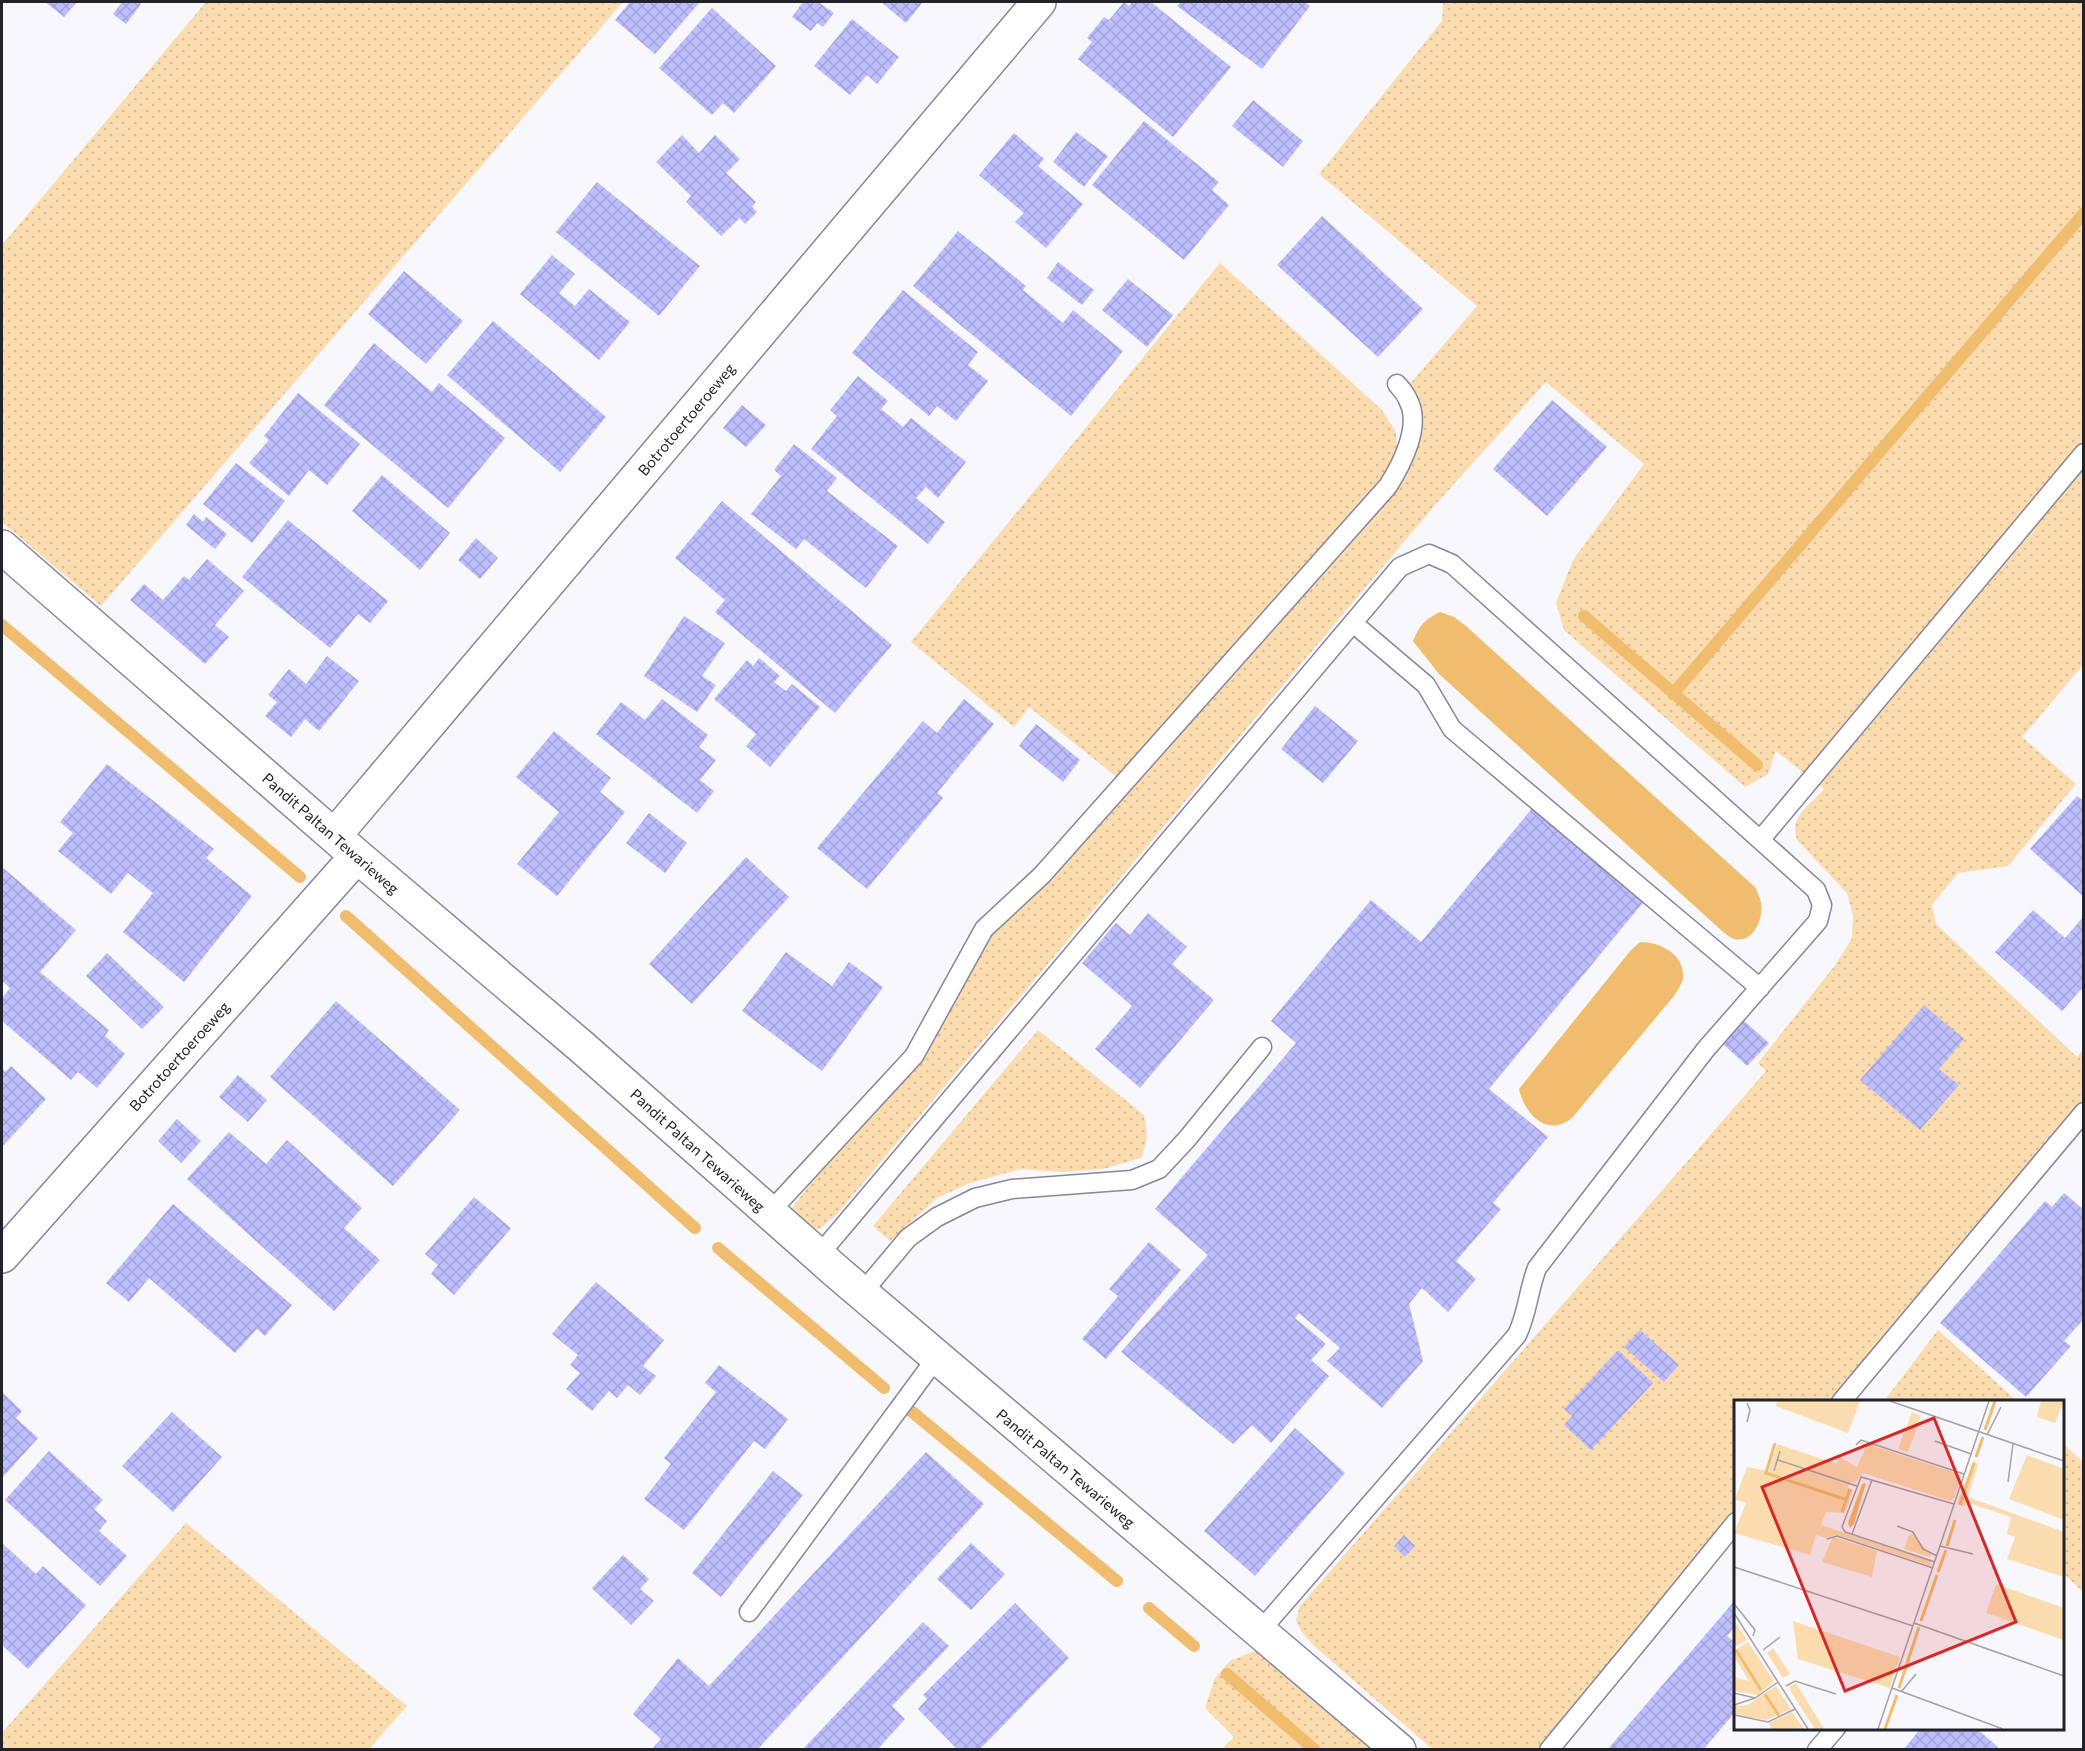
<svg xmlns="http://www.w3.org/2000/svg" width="2085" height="1751" viewBox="0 0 2085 1751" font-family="Commissioner,sans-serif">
  <defs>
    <pattern id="grass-dots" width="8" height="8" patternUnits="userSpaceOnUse" patternTransform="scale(1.5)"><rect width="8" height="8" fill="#fbdcaf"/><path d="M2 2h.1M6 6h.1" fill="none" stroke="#d7bc97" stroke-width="1.8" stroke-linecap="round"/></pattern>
    <pattern id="building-cross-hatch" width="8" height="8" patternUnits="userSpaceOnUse" patternTransform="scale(1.5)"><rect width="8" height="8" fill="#bebdfd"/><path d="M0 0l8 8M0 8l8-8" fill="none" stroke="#a3a2d9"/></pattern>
  </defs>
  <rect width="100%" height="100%" fill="#f7f7fc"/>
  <path fill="url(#grass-dots)" d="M206,2H623L101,606L2,522V245Z
    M1443,2H2083V665L2022,737L2076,784L2008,866L1958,873L1932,905L1936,924L2077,1057L2083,1049V1102L1830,1401L1736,1402L1735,1513L1539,1749H1432L1313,1645L1301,1631L1296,1620L1300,1606L1766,1071L1758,1063L1836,964L1852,938L1853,916L1847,893L1797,840C1789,815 1810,806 1824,789L1776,751L1768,774L1745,787L1564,630L1556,603L1573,560L1644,464L1546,382L1436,504L836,1215L820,1229L809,1228L790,1211L820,1170L854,1130L919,1064L997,924L1064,858L1406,477L1422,424L1420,400L1409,385L1477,306L1319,174L1442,21Z
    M1220,263L1382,410L1396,432L1397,449L1381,480L1297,577L1118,778L1029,707L1014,727L911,642Z
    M1038,1030L1144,1115C1148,1132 1148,1142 1141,1158L1103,1169L1061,1172L1021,1169L970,1183L937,1198L890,1241L873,1226Z
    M1938,1330L2017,1401H1884Z
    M2063,1443L2083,1462V1592L2063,1573Z
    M186,1523L407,1706L369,1749H2V1733Z
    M1257,1650L1373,1749H1222L1234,1737L1205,1708L1215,1678L1230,1661Z"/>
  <path fill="#f0bc6e" d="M1440,612L1454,617L1466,626L1756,888C1757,893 1760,897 1761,902C1764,917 1754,944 1734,939C1730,938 1725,933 1722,931L1439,674L1413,641C1419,626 1425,619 1440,612Z
    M1640,942C1660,942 1685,954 1683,978C1682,984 1677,991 1674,996L1572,1118C1547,1138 1525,1115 1519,1089L1631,950Z"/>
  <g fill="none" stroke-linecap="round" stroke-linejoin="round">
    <path stroke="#f0bc6e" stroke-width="12" d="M1584,616L1757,765
      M2,625L300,877
      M1673,694L2084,213
      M346,916L695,1228
      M718,1248L884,1388
      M905,1406L1117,1581
      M1149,1608L1194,1646
      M1227,1674L1315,1750"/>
  </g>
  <path fill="url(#building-cross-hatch)" d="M45,2H77L64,17Z
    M122,2H137L141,4L126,24L113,14Z
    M630,2H700L655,54L615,20Z
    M803,2H818L834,13L823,27L817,23L811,31L792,17Z
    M881,2H923L906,23Z
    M1124,2L1129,6L1132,2H1151L1231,67L1173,137L1078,59L1092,42L1087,38L1104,17L1109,20Z
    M1181,2H1304L1310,6L1262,69L1177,6Z
    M712,8L776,66L734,113L723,103L712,115L659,68Z
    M852,19L899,57L877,84L867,75L850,95L814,66Z
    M1253,100L1303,141L1283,167L1232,126Z
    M1144,121L1219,182L1212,190L1229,205L1184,260L1092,185Z
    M1076,132L1108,156L1084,187L1053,162Z
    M1014,133L1044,159L1038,166L1083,204L1046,248L1015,222L1024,213L979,175Z
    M682,135L699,153L715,135L740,159L726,173L756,202L752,207L757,212L745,224L740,218L721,236L686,202L691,196L656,162Z
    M597,182L700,266L659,316L556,232Z
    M1322,216L1423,309L1378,357L1277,265Z
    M958,231L1026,286L1023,290L1063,323L1073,310L1123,351L1071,416L913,286Z
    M552,255L575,274L559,293L575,306L589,289L630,322L599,360L520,294Z
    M1058,262L1094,290L1082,305L1047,278Z
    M404,271L463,321L426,364L368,314Z
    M1128,279L1173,315L1147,347L1102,310Z
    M903,290L978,352L968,365L988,381L956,421L937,406L929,416L852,353Z
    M493,321L606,417L560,472L447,375Z
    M374,343L432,392L439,383L505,438L448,508L324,405Z
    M858,376L888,401L881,409L903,427L911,418L966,462L938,498L926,487L916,498L945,522L928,544L811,449L837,416L830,410Z
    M298,393L360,444L327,485L309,470L289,496L249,463L269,440L264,436Z
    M1552,400L1607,447L1547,516L1493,469Z
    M742,405L766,425L746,447L723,428Z
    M794,444L837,478L827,491L898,546L866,588L804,539L796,549L751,514L781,476L774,470Z
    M236,463L285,501L252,543L203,504Z
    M382,475L450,533L420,570L352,511Z
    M722,501L892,645L835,713L715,612L725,600L675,558Z
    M194,514L203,522L206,517L227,534L215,549L186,525Z
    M288,520L388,601L370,623L358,614L330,648L242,577Z
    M476,538L498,558L480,579L458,560Z
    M207,559L244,591L215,625L229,637L205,664L130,600L144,584L163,600L184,576L189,580Z
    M684,616L725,643L702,676L716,685L697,712L644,676Z
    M327,656L359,681L319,731L305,719L291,737L265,716L277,702L268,695L289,669L306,684Z
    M759,658L780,676L774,682L786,691L792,684L820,707L770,767L746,746L756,734L714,699L747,660L753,666Z
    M662,699L708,735L699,747L716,760L700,780L714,791L697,813L596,734L621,702L645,720Z
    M964,699L994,724L937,793L943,798L867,889L817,848L923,721L937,733Z
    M1315,706L1358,741L1323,783L1281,749Z
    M1036,724L1080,760L1063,782L1019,746Z
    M554,731L611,778L600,792L625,812L557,896L517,864L559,812L516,777Z
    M107,764L214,849L206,858L252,896L184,982L123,932L153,893L128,873L111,894L58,851L73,833L60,822Z
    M2077,796L2084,801V897L2030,849Z
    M1534,806L1646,899L1489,1089L1548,1137L1493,1203L1501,1209L1456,1261L1476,1279L1448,1312L1422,1288L1409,1304L1423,1361L1382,1408L1327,1361L1340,1348L1299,1313L1295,1318L1326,1344L1311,1360L1329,1376L1271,1443L1252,1425L1233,1444L1121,1352L1208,1255L1155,1209L1296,1043L1271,1021L1371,900L1421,942Z
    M649,813L687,843L665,873L626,843Z
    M746,857L789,897L692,1004L649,964Z
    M2,867L76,930L40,972L109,1030L105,1036L125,1054L97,1088L78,1072L71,1080L2,1021V998L10,988L2,981Z
    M2033,910L2065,938L2084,916V986L2062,1011L1995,952Z
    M1148,913L1187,947L1172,964L1214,1000L1140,1088L1095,1049L1132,1006L1082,963L1116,923L1130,935Z
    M786,952L832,986L849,962L883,987L822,1071L742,1011Z
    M107,953L164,1007L142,1029L86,976Z
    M336,1001L460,1110L393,1186L270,1077Z
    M1924,1005L1964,1039L1939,1069L1959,1085L1920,1130L1860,1080Z
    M1743,1020L1769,1043L1747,1066L1722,1043Z
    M11,1066L46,1099L2,1147V1068L5,1072Z
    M238,1075L267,1100L248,1122L219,1097Z
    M177,1119L201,1141L181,1163L158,1141Z
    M229,1132L266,1164L287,1140L362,1208L344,1228L380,1260L334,1311L187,1179Z
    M2064,1193L2084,1210V1319L2064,1341L2071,1346L2026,1397L1940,1323L2045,1201L2052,1207Z
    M474,1197L511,1228L454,1295L431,1274L438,1265L425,1254Z
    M173,1204L292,1305L265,1336L257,1329L235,1353L149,1278L129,1302L106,1283Z
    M1149,1242L1181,1270L1106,1359L1082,1339L1118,1296L1109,1289Z
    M596,1282L664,1340L643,1366L656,1376L640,1395L628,1385L617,1398L609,1391L592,1411L566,1389L580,1373L570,1365L578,1355L552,1334Z
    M1640,1330L1679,1365L1664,1382L1624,1347Z
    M1618,1350L1653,1383L1591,1450L1564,1425L1572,1416L1564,1409Z
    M719,1365L788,1419L765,1449L754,1441L684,1530L644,1499L671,1464L664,1458L716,1392L705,1383Z
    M2,1392L22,1411L16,1418L38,1438L3,1477L2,1476Z
    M172,1412L222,1457L173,1512L122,1466Z
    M1295,1428L1345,1473L1255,1576L1204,1531Z
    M49,1451L103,1500L94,1509L107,1521L99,1531L127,1556L100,1586L5,1500Z
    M926,1452L984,1504L757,1750H651L661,1739L633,1714L678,1658L709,1686Z
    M773,1471L803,1495L721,1597L692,1573Z
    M1404,1535L1415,1546L1405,1557L1394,1546Z
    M2,1543L36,1574L43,1566L86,1605L28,1669L2,1645Z
    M971,1543L1005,1574L971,1610L937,1579Z
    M623,1555L649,1579L640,1589L654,1601L631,1625L592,1588Z
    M1736,1599V1626L1727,1636L1736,1643V1711L1703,1750H1607Z
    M1015,1603L1069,1658L979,1750H958L918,1709L927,1699L923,1695Z
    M923,1622L949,1646L892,1706L905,1719L877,1750H802Z
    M1921,1728H1976L1998,1747L1996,1750H1903Z"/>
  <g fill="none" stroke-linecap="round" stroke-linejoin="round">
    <g stroke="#86869d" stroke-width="21">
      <path id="service" d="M1353,623L1426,685L1452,729L1760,988
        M1761,839L2084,453
        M769,1213L914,1056L984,929L1042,875L1388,486C1402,464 1422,425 1408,400C1406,394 1401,389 1397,384
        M819,1255L1400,567L1429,554L1452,564L1816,890L1822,905L1818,921L1706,1049L1537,1268C1528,1291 1528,1312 1517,1335L1260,1631
        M862,1293L908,1238L937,1217L975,1198L1012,1189L1132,1180L1159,1169L1187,1139L1262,1047
        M1841,1402L2084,1112
        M749,1612L937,1357
        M1549,1750L1645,1634L1736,1522
        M1817,1750L1836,1728"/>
    </g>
    <g stroke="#86869d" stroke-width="36">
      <path id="minor" d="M2,547L357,856L583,1048L837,1272L1399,1750
        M334,836L1039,2
        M2,1256L357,856"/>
    </g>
    <use href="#service" stroke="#fff" stroke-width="18"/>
    <use href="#minor" stroke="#fff" stroke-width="33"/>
  </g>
  <g text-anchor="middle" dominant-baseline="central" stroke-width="5" stroke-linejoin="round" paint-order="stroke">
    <g font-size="15" fill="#22222b" stroke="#fff">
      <text transform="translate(686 419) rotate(-50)">Botrotoertoeroeweg</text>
      <text transform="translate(331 833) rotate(41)">Pandit Paltan Tewarieweg</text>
      <text transform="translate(179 1056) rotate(-48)">Botrotoertoeroeweg</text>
      <text transform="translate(698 1150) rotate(42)">Pandit Paltan Tewarieweg</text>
      <text transform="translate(1066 1468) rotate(40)">Pandit Paltan Tewarieweg</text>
    </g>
  </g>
  <g transform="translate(1734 1400)">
    <rect width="330" height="330" fill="#f7f7fc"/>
    <path d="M307,1H330L321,23L303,17ZM178,12L187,16L174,52L164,49ZM124,41L228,75L220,98L216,101L129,73L121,83L116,82L114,88L119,90L111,113L92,112L87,125L197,161L198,166L102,135L93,138L82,135L76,155L0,133L12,103L1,99L13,67L35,71L43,44L103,64L105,57L123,67L132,47ZM240,60L244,65L234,97L330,132V177L273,159L281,137L273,134L277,117L232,102L230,106L223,103ZM179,134L197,155L196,157L170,149L175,135ZM99,137L143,151L138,177L88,162ZM262,184L330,208V240L252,213ZM0,220L13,240L0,247ZM59,221L166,257L156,288L64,259ZM14,242L40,281L24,295L0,277L15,281L0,257V251ZM39,248L56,274L49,278L33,253ZM62,283L90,329H81L57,292L55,287ZM42,286L57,309L33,320L26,296ZM58,312L70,329H37L35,323Z" fill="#fbdcaf"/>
    <path d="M43,1H126L114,33L42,6Z" fill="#fbdcaf"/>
    <path d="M0,277L21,290L24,295L0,291ZM26,296L33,320L0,315V306L14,305Z" fill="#fbdcaf"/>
    <path d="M293,55L330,69V120L275,99Z" fill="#fbdcaf"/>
    <path d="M132,83L120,124L116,128L114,123L128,84Z" fill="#f0bc6e"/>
    <path fill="none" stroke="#f0bc6e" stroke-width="3" d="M251,30L261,1M41,43L32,73L113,100M242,57L249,37M226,105L240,63M108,112L116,89M213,146L221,120M204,172L212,150M187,221L203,175M2,250L27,290M165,288L185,227M31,294L45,316M151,329L163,295"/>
    <path fill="none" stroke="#a2a2a8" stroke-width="1.5" d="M156,1L330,61M13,22L16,10L13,3M253,35L267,7M201,41L237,54M122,45L127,40L230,74M44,60L123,86M40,71L46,51M274,82L279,44M163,126L179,132L189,149L203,156M118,134L138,80M93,139L103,136L199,168M206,146L239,154M201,162L111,132L108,127L127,77L220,104M0,167L179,226M1,205L21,230L19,236M0,213L74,329M180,223L330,276M29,250L46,237M52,286L61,281L102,294M158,288L269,329M167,292L182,274M0,293L21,298L44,282M0,305L21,298M0,315L34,322L61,309M144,329L255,1"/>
    <path fill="#d62828" fill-opacity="0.15" stroke="#d62828" stroke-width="3" d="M200,18L282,222L111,291L28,87Z"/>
    <rect width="330" height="330" fill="none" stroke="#22222b" stroke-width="3"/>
  </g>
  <rect width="2085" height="1751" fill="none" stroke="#22222b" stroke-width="6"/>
</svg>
